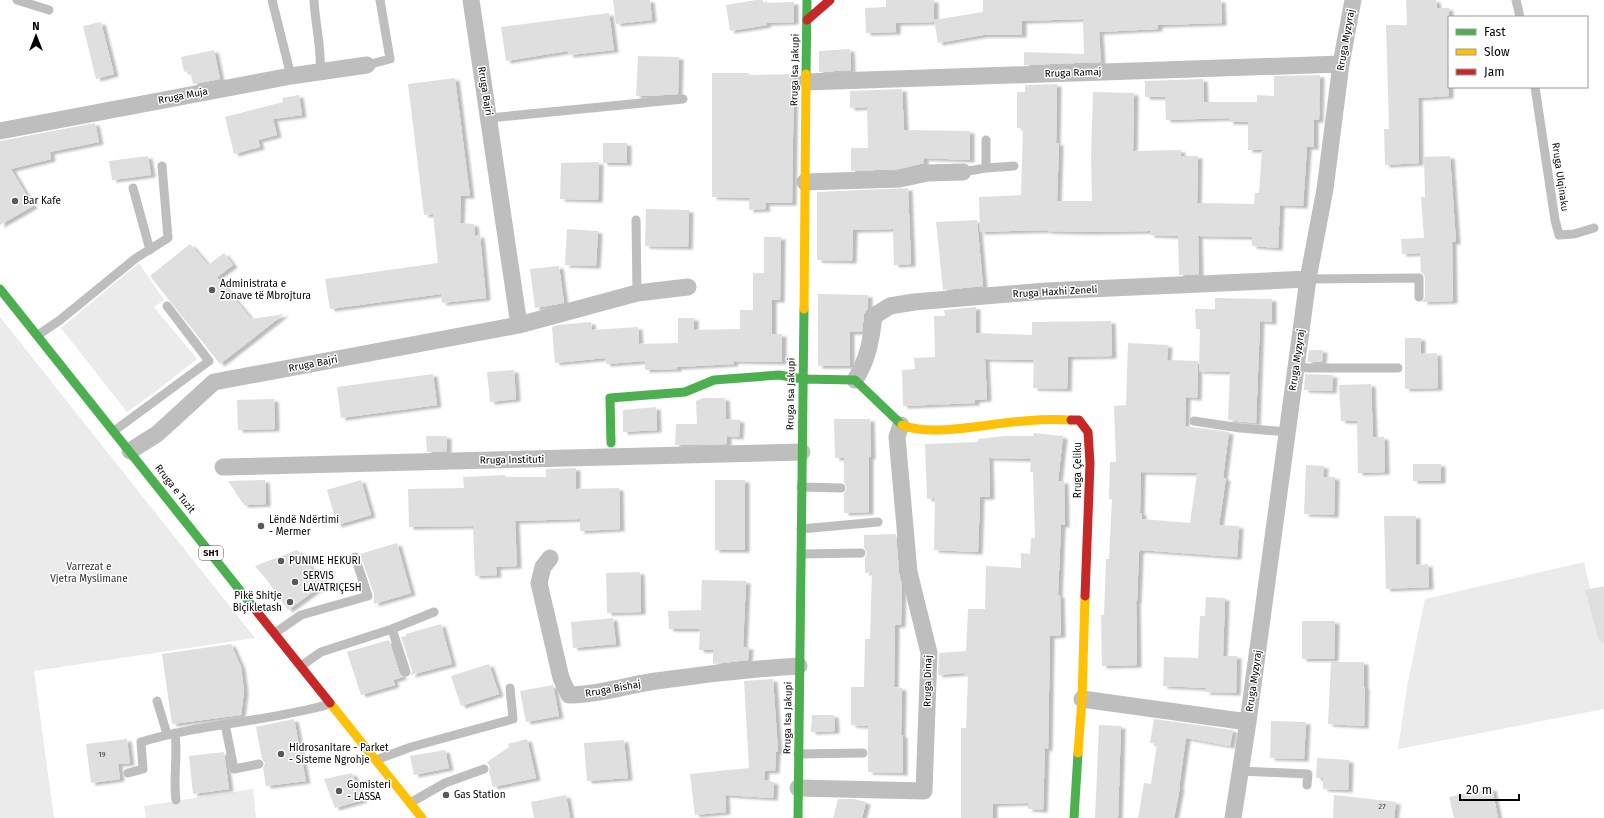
<svg xmlns="http://www.w3.org/2000/svg" width="1604" height="818" viewBox="0 0 1604 818" font-family="'Fira Sans',sans-serif">
  <defs>
    <filter id="shadow"><feDropShadow dx="4.5" dy="2.5" stdDeviation="1" flood-color="#0004"/></filter>
  </defs>
  <rect width="100%" height="100%" fill="#fff"/>
  <path fill="#ebebeb" d="M139,263L164,300L154,307L197,359L155,392L127,412L61,328Z
    M0,317L255,638L34,671L54,818H0Z
    M1584,562L1604,648V709L1398,749L1407,687L1425,599Z
    M253,789L256,818H146L144,806Z"/>
  <path fill="#dfdfdf" fill-rule="evenodd" filter="url(#shadow)" d="M613,0H650L652,20L616,24Z
    M756,0H763V3L794,2V22L766,23L767,25L730,31L726,5Z
    M886,0H934V22L896,23V32L866,33L865,8L886,7Z
    M983,0H1221L1222,23L1158,25V29L1099,32L1101,62L1024,65V52L1084,54L1083,19L1022,21V35H983L938,43L934,20L983,12Z
    M1406,0H1436L1437,8H1449V96L1418,98L1419,163L1385,165L1384,129H1389L1386,25H1407Z
    M609,13L614,50L569,55L568,51L506,61L501,27Z
    M101,22L114,74L96,79L83,26Z
    M850,49L851,70L819,72V51Z
    M214,50L220,79L193,84L190,71L184,72L181,57Z
    M638,56L679,57L678,94L649,96H636Z
    M712,73H749V75L794,74L792,203H765L766,209L749,210V198L712,197Z
    M1320,75L1319,120H1314V147H1307L1303,206L1280,205L1278,248L1252,246V237L1198,236L1199,274L1179,275L1178,236L1150,235V231L1089,232L1047,231V230L980,232L979,197L1021,195L1023,128H1017V92H1025V85L1057,84L1056,143H1059L1057,201H1092L1091,157L1093,92L1134,93L1133,151L1181,150V156H1198L1197,203L1254,204L1255,193H1259L1262,150H1248V122H1229V118L1166,120L1165,97H1145V81L1203,79L1204,102H1257V95L1274,96V76Z
    M455,78L470,196H461L460,223L474,224L475,236L480,235L486,298L442,303L441,294L330,309L325,279L438,263L433,214L424,215L408,84Z
    M902,89L904,130L970,131V160L924,158V163L899,169L851,171V148H868L867,107L850,108V91Z
    M299,95L302,115L273,119L277,135L258,140L260,147L234,154L225,117L283,102L282,98Z
    M95,123L99,142L50,152L51,159L11,169L33,206L0,225V141Z
    M603,143H627V163H603Z
    M148,156L151,175L112,180L109,161Z
    M1450,156L1456,242H1452L1453,301L1422,302L1425,297V278L1424,275L1421,272L1420,253L1402,254L1401,239L1424,238L1421,197H1425L1424,157Z
    M599,162L598,200L560,199L561,163Z
    M908,188L911,264L894,265L893,229L853,230L852,261L817,260V192Z
    M646,209L689,210L688,247L645,246Z
    M977,220L983,286L943,290L936,222Z
    M567,229L598,231L596,266L565,265Z
    M764,237H781L780,300H772V334H782V362L733,361L734,364L677,367V369L645,370V361L606,364L605,358L555,363L552,327L558,325L591,322L592,330L638,327L639,344L678,343V318H694V330L740,329V310H753V273H764Z
    M190,244L208,265L224,253L233,265L217,277L251,319L284,314L220,364L150,276Z
    M559,266L564,303L535,308L530,269Z
    M818,294L868,295V308L864,314L862,332H850V366H818Z
    M1215,298L1272,299V322L1260,321L1256,423L1228,420L1230,372L1199,371L1200,329H1196L1195,309H1215Z
    M976,307V333L1032,335V322L1111,321L1112,356L1068,357L1067,389L1033,388L1034,360L985,359L987,399L975,400V403L903,406L902,370L915,369L914,358L935,357L934,316H945L944,310Z
    M1405,338H1421V354L1437,353L1438,388L1405,389Z
    M1128,343L1168,345L1167,360L1198,361L1197,398L1186,397L1185,426L1229,432L1223,478H1226L1219,525L1239,526L1237,557L1140,550V552H1139L1137,601H1136L1137,665L1102,666L1101,615H1104L1106,559H1109L1112,499H1109L1110,462H1116L1114,406L1126,405ZM1141,472L1197,473L1190,523L1142,519V513H1140Z
    M1309,350H1323L1322,362H1307Z
    M514,370L516,399L490,402L487,372Z
    M433,374L437,405L341,418L337,387Z
    M1305,374L1333,375L1332,391L1304,390Z
    M1371,384L1373,437H1384L1385,472L1358,473L1357,421H1341L1339,385Z
    M703,398H725L726,419L740,420L739,437L727,436V444L675,445L676,424H697L696,401Z
    M274,399L275,429L238,430L237,400Z
    M656,407L657,430L623,432V410Z
    M834,419H870L871,457H869V512L844,513V493L847,488L844,483V458H835Z
    M1034,433L1063,436L1058,481H1064L1065,525H1061L1058,595H1060L1061,635L1050,636L1048,749L1045,748L1043,810L1028,809V803L993,804V818H961V728H966L968,676H964V673L938,675L939,653L966,651L968,609H985L986,566L1021,568V553L1030,554L1031,538H1035L1033,472H1030L1031,459L989,458L990,497H980L978,552L934,550L935,498L927,499L925,444L978,442V439L1005,436H1033Z
    M426,436H447V451L427,452Z
    M1413,464H1441V481H1413Z
    M1306,465L1324,466L1323,477H1335L1334,515L1304,514Z
    M576,468V489L619,488L620,529L580,531V519L515,521L517,566L496,567L497,575L475,576L473,526L409,527L408,489L464,488L463,477L505,475V477H546V469Z
    M265,480L266,504L244,505L228,481Z
    M361,480L371,515L337,525L327,490Z
    M715,480H745V550H715Z
    M1384,516H1416V565L1428,564L1429,587L1386,589Z
    M896,534L899,573L902,585L901,625H895L894,687L902,688L901,735H903V773L868,772V726L851,725V687H864L865,639H870L872,572L865,573V558L867,553L864,548V535Z
    M397,543L411,593L374,604V594L360,554Z
    M297,550L324,584L288,610L267,580L255,566Z
    M640,572L641,612L607,613L606,573Z
    M702,580L746,581L743,647H749L748,660L713,664V650H699L700,629H669L668,611L701,610Z
    M1604,586V640L1599,641L1585,590Z
    M1206,597L1225,598L1223,656H1237L1236,693L1205,692L1206,688L1163,686L1164,657L1198,658L1200,616H1205Z
    M613,618L616,644L573,648L571,622Z
    M1302,621H1335L1334,659H1302Z
    M441,624L452,664L411,675L412,670L401,637L406,636V634Z
    M389,640L400,674L403,677L393,680L395,685L361,695L347,652Z
    M231,644L241,667L244,691L241,715L172,724L162,654Z
    M1331,662H1364V687H1365L1364,726L1328,724Z
    M489,664L499,694L461,706L451,676Z
    M773,679L778,751L776,752L775,771H765L764,780L774,782L773,798L725,795L726,812L695,815L690,774L749,768L744,681Z
    M553,685L559,716L526,722L520,691Z
    M812,715H834L835,731L811,732Z
    M294,719L306,781L266,786L263,768L265,763L262,759L256,727Z
    M1154,719L1233,730L1230,746L1186,738L1179,787H1180L1174,818H1138L1144,783L1151,784L1157,744L1150,743Z
    M1271,721L1306,722L1304,759L1270,758Z
    M1099,725L1121,726L1118,818H1095Z
    M127,739L130,763L118,764L120,779L91,783L86,744Z
    M527,739L536,778L493,787L489,772L490,767L487,762L509,747L508,744Z
    M624,740L628,778L587,781L584,743Z
    M445,750L449,768L414,775L410,756Z
    M224,752L229,789L193,794L189,756Z
    M1317,758L1349,760L1348,790L1323,789V778H1316Z
    M352,773L363,800L335,808L324,779Z
    M1492,788L1498,818H1454L1449,797Z
    M566,795L570,818H534L531,802Z
    M1334,795L1396,802L1394,818H1333Z
    M838,799H854L866,802L862,818H833Z"/>
  <g fill="none" stroke-linecap="round" stroke-linejoin="round">
    <path stroke="#bebebe" stroke-width="9" d="M17,0L49,10
      M272,0L291,76
      M314,0C315,24 322,48 320,72
      M1516,0L1520,17
      M367,65L390,59L380,0
      M1535,87L1555,220L1559,235L1574,234L1594,228
      M489,118L683,99
      M986,140V168
      M963,172L986,168L1014,166
      M133,188L150,250
      M636,220L637,293
      M1308,279L1419,278V297
      M38,335L60,320L136,258L168,238L162,166
      M1296,367L1309,368H1398
      M1194,421L1240,428L1287,432
      M114,431L209,361L167,306
      M801,487L841,488
      M801,529L878,522
      M801,554L861,553
      M392,629L434,612
      M275,633L301,615L368,596L355,557
      M301,666L321,652L392,629L406,672
      M157,701L167,734
      M225,724L234,769L259,764
      M175,733C178,755 173,777 176,800
      M798,754L863,753
      M376,760L411,747L513,719L510,688
      M1241,771L1308,774L1307,785
      M128,773L143,769L141,742C203,723 268,722 330,704
      M410,803L445,783L484,769"/>
    <path stroke="#bebebe" stroke-width="17" d="M471,0L519,325
      M806,82L1341,64
      M0,131L291,76L367,65
      M805,182L900,179L927,173L963,172
      M855,380C868,359 871,341 874,316L890,306L914,302L1046,291L1308,279
      M130,451L157,434L214,382L519,325L637,293L688,287
      M223,467L802,452
      M550,558L543,567L539,583L561,678L569,695C599,695 627,685 656,681C704,674 752,669 799,666
      M1082,699L1248,722
      M798,788L924,791L929,653L909,572L897,437L901,425
      M1233,818L1248,722L1308,279L1325,189L1341,64L1353,0"/>
    <path stroke="#4caf50" stroke-width="9" d="M806,74L807,0
      M0,289L254,608
      M611,443L610,398L685,392L714,380L779,375L803,379L855,380L902,425
      M798,818L804,309
      M1074,818L1078,753"/>
    <path stroke="#ffc107" stroke-width="9" d="M804,309L806,74
      M902,425C925,434 957,429 982,426C1011,422 1041,418 1071,420
      M330,703L422,818
      M1078,753L1082,699L1085,596"/>
    <path stroke="#c62828" stroke-width="9" d="M807,20L830,0
      M1071,420H1079L1088,432L1090,463L1085,596
      M254,608L330,703"/>
  </g>
  <g fill="#595959" stroke="#fff" stroke-width="1.5">
    <circle cx="15" cy="201" r="4"/>
    <circle cx="212" cy="290" r="4"/>
    <circle cx="261" cy="526" r="4"/>
    <circle cx="281" cy="561" r="4"/>
    <circle cx="295" cy="582" r="4"/>
    <circle cx="290" cy="602" r="4"/>
    <circle cx="281" cy="754" r="4"/>
    <circle cx="339" cy="791" r="4"/>
    <circle cx="446" cy="795" r="4"/>
  </g>
  <g text-anchor="middle" dominant-baseline="central" stroke-width="3" stroke-linejoin="round" paint-order="stroke">
    <g font-size="8" fill="#383838">
      <text x="102" y="754">19</text>
      <text x="1382" y="806">27</text>
    </g>
    <rect fill="#fff" stroke="#4c4c4c" stroke-width="1" x="199" y="546" width="24" height="14" rx="3"/>
    <g font-size="9" font-weight="bold" fill="#000">
      <text x="211" y="553">SH1</text>
    </g>
    <g font-size="10" fill="#000" stroke="#fff">
      <text transform="translate(1346 40) rotate(-80)">Rruga Myzyraj</text>
      <text transform="translate(795 70) rotate(-89)">Rruga Isa Jakupi</text>
      <text transform="translate(1073 73) rotate(-2)">Rruga Ramaj</text>
      <text transform="translate(485 91) rotate(81)">Rruga Bajri</text>
      <text transform="translate(183 96) rotate(-11)">Rruga Muja</text>
      <text transform="translate(1560 177) rotate(82)">Rruga Ulqinaku</text>
      <text transform="translate(1055 292) rotate(-3)">Rruga Haxhi Zeneli</text>
      <text transform="translate(1297 360) rotate(-82)">Rruga Myzyraj</text>
      <text transform="translate(313 364) rotate(-11)">Rruga Bajri</text>
      <text transform="translate(791 394) rotate(-89)">Rruga Isa Jakupi</text>
      <text transform="translate(512 460) rotate(-1)">Rruga Instituti</text>
      <text transform="translate(1078 470) rotate(-90)">Rruga Çeliku</text>
      <text transform="translate(175 489) rotate(52)">Rruga e Tuzit</text>
      <text transform="translate(928 681) rotate(-89)">Rruga Dinaj</text>
      <text transform="translate(1254 681) rotate(-82)">Rruga Myzyraj</text>
      <text transform="translate(613 689) rotate(-10)">Rruga Bishaj</text>
      <text transform="translate(788 718) rotate(-89)">Rruga Isa Jakupi</text>
    </g>
    <g font-size="10" fill="#000" stroke="#fff" text-anchor="start">
      <text x="23" y="201">Bar Kafe</text>
      <text x="220" y="284">Administrata e<tspan x="220" dy="12">Zonave të Mbrojtura</tspan></text>
      <text x="269" y="520">Lëndë Ndërtimi<tspan x="269" dy="12">- Mermer</tspan></text>
      <text x="289" y="561">PUNIME HEKURI</text>
      <text x="303" y="576">SERVIS<tspan x="303" dy="12">LAVATRIÇESH</tspan></text>
      <text x="282" y="596" text-anchor="end">Pikë Shitje<tspan x="282" dy="12">Biçikletash</tspan></text>
      <text x="289" y="748">Hidrosanitare - Parket<tspan x="289" dy="12">- Sisteme Ngrohje</tspan></text>
      <text x="347" y="785">Gomisteri<tspan x="347" dy="12">- LASSA</tspan></text>
      <text x="454" y="795">Gas Station</text>
    </g>
    <g font-size="10" fill="#323232" stroke="#fff">
      <text x="89" y="567">Varrezat e<tspan x="89" dy="12">Vjetra Myslimane</tspan></text>
    </g>
  </g>
  <rect x="1448" y="16" width="140" height="72" fill="#ffffff" stroke="#999999"/>
  <rect x="1456" y="29" width="20" height="6" fill="#4caf50" stroke="#999999"/>
  <text x="1484" y="36" font-size="12" fill="#000000">Fast</text>
  <rect x="1456" y="49" width="20" height="6" fill="#ffc107" stroke="#999999"/>
  <text x="1484" y="56" font-size="12" fill="#000000">Slow</text>
  <rect x="1456" y="69" width="20" height="6" fill="#c62828" stroke="#999999"/>
  <text x="1484" y="76" font-size="12" fill="#000000">Jam</text>
  <g transform="translate(36 36)" stroke="#ffffff" stroke-width="3" paint-order="stroke">
  <path d="M0-3L7 15L0 10L-7 15Z" fill="#000000"/>
  <text y="-6" font-size="11" font-weight="bold" text-anchor="middle" fill="#000000">N</text>
  </g>
  <path d="M1460 794v6h59v-6" fill="none" stroke="#000000" stroke-width="2"/>
  <text x="1466" y="794" font-size="12" fill="#000000" stroke="#ffffff" stroke-width="3" paint-order="stroke">20 m</text>
</svg>
